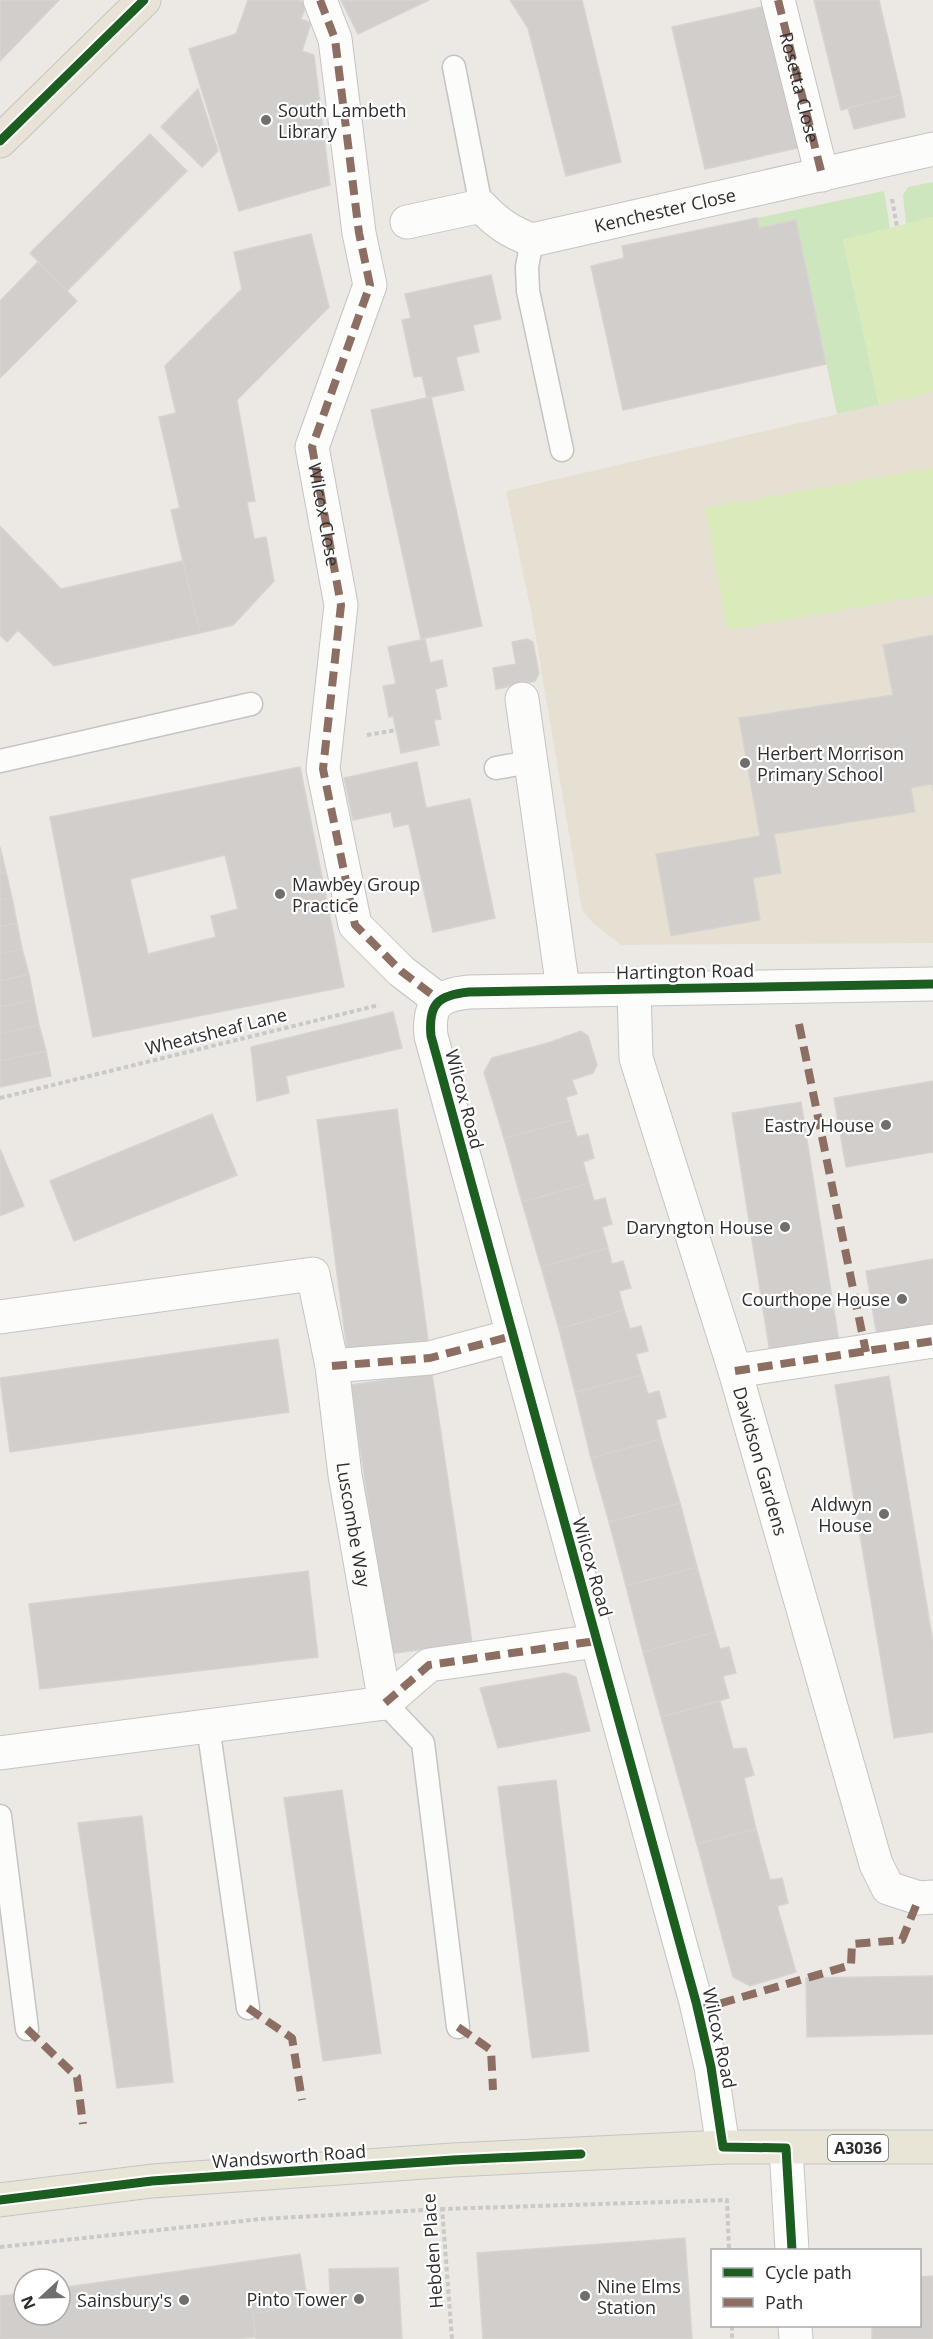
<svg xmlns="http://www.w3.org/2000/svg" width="933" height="2339" viewBox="0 0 933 2339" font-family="'Open Sans',sans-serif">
  <rect width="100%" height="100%" fill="#ece8e4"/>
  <path fill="#e6e0d3" d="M933,392V943L621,945L593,923L582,910L532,616L506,491Z"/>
  <path fill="#cee6be" d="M933,182V217L906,224L903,195L908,187Z
    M884,191L890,228L843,240L879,405L837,414L796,221L759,228L757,218Z"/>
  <path fill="#d9eabb" d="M933,217V392L879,405L843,240Z
    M933,468V594L727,630L705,508Z"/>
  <path fill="#d1cecb" stroke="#d7d4d0" stroke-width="1.5" fill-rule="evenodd" d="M0,0H59L0,61Z
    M248,0H297L307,3L301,19L311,23L302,51L314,55L330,185L239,211L189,49L236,34Z
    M341,0H429L358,34Z
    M510,0H582L621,162L566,176L528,28Z
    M814,0H879L901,95L841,110Z
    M775,4L811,145L705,169L672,27Z
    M198,89L218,151L202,167L161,127Z
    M901,95L905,117L854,129L848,108Z
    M150,134L187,171L67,291L30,253Z
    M757,218L759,228L796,220L826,364L623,410L591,266L624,258L622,246Z
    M311,234L329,307L237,400L255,501L247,502L254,539L266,537L274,581L233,625L200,633L171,510L180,508L159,417L176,413L165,366L242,289L234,252Z
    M38,262L77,301L0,378V301Z
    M491,275L501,319L473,325L479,352L456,357L464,390L427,398L422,376L414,377L402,320L411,318L405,294Z
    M431,397L482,626L421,639L371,410Z
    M0,526L61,589L183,561L200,633L54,666L18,630L7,642L0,635Z
    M933,635V791L932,784L911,788L915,812L774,834L781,873L753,878L760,920L671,936L656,854L760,836L739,718L893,695L883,645Z
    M425,639L430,663L442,660L447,686L435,689L441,719L434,720L439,745L401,753L393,716L389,717L383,686L396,684L388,647Z
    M527,639L533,642L539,673L535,681L496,689L493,668L516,664L512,642Z
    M417,762L426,808L470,799L495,918L433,932L409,824L394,827L391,812L353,820L344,778Z
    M300,767L344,987L93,1037L50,817ZM225,855L238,909L211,916L216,937L148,954L130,879Z
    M0,847L6,872L0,874Z
    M6,872L12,898L0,900V874Z
    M12,898L17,923L0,927V900Z
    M17,923L22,949L0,954V927Z
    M22,949L29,974L0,981V954Z
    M29,974L34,1000L0,1007V981Z
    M34,1000L39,1025L0,1034V1007Z
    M393,1012L402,1048L286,1076L289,1093L257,1101L251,1047Z
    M39,1025L46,1051L0,1061V1034Z
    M581,1031L588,1036L597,1065L593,1073L572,1080L577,1094L566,1097L572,1120L504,1138L484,1072L492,1058L551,1042Z
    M46,1051L51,1076L0,1087V1061Z
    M933,1081V1152L846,1167L834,1098Z
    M801,1102L839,1342L770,1353L732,1113Z
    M397,1109L428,1340L347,1350L317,1120Z
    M212,1114L237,1175L74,1241L50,1181Z
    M572,1120L577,1137L588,1134L594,1158L583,1162L589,1183L522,1202L504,1138Z
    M0,1149L24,1206L0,1216Z
    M589,1183L594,1201L605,1198L612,1224L602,1227L608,1248L541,1267L522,1202Z
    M608,1248L612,1264L623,1261L631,1288L619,1291L624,1310L559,1329L541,1267Z
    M933,1259V1326L877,1336L866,1271Z
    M624,1310L630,1329L641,1326L648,1351L636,1354L642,1375L575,1392L559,1329Z
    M278,1339L289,1412L10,1452L0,1378Z
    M432,1373L472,1642L390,1654L351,1385Z
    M642,1375L648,1394L659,1391L666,1417L656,1420L661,1439L591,1458L575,1392Z
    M889,1376L933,1643V1732L894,1738L835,1385Z
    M661,1439L680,1503L609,1522L591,1458Z
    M680,1503L697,1567L626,1586L609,1522Z
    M697,1567L715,1632L643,1652L626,1586Z
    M308,1571L318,1657L40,1689L29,1604Z
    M715,1632L720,1649L729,1647L736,1673L723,1676L729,1698L661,1717L643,1652Z
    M565,1673L576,1677L590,1731L498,1748L480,1688Z
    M720,1701L733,1749L746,1748L754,1775L744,1778L756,1829L697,1844L661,1717Z
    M556,1780L589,2051L532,2058L498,1787Z
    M342,1790L381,2053L323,2061L284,1798Z
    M142,1816L173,2082L117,2088L78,1823Z
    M756,1829L770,1880L782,1878L788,1903L777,1906L796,1972L750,1986L733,1977L697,1844Z
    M933,1976V2034L807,2037L806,1978Z
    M685,2238L692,2339H483L477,2253Z
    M300,2254L308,2304L253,2314L255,2337L235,2339H0V2296L24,2293V2315H60V2288Z
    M398,2268L402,2339H256L253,2314L308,2304L330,2293L329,2269Z
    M933,2276V2339H872V2326H920V2277Z"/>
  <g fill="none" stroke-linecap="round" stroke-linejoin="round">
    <g stroke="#c5c4c5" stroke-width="25">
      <path id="service" d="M454,67L481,206
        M532,240L527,267L528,291L562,450
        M0,761L251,704
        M496,768L530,762
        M385,1703L423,1743L458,2027
        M208,1726L248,2008
        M0,1816L27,2029"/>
    </g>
    <g stroke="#c5c4c5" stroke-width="35">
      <g id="pedestrian">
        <path d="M320,0L335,39L359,233L370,285L312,447L341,605L323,769L355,925L401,971L439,1000"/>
        <path id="s1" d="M778,0L822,175"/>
        <path d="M332,1366L430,1358L512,1336"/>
        <path d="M735,1371L933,1341"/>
        <path d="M385,1703L429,1665L596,1641"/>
      </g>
    </g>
    <g stroke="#c5c4c5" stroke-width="35">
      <g id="minor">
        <path id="s2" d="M407,222L481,206C497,223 510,232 532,240L933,149"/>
        <path d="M522,699L563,989"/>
        <path id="s3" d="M634,990L636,1058L735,1371L876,1864L888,1888L919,1898L933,1897"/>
        <path id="s4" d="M0,1317L313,1274L332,1366L345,1475L385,1703L0,1753"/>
        <path d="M723,2147L711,2067L696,2002L431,1036C428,1004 438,995 469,992L933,984"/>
        <path d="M786,2148L792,2250"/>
        <path d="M795,2326L796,2339"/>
      </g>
    </g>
    <g stroke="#c6c5c4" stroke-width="35">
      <path id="primary" d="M0,2200L152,2181L453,2160L723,2147H933"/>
    </g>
    <g stroke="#c6c5c4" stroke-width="35">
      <path id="trunk" d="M0,141L144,0"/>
    </g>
    <path stroke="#c9c9c8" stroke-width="4" stroke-dasharray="4.5 3" stroke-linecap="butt" d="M892,199L897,227
      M367,735L396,730
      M0,1098L379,1005
      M442,2207L452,2339
      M0,2247L261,2219L442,2209L727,2200L729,2250
      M732,2326V2339"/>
    <use href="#service" stroke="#fcfcfb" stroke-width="22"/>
    <use href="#pedestrian" stroke="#fcfcfb" stroke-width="33"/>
    <use href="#minor" stroke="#fcfcfb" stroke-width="33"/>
    <use href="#primary" stroke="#e8e4d6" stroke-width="33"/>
    <use href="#trunk" stroke="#e9e2d6" stroke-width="33"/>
    <g stroke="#8d6e63" stroke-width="8" stroke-dasharray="15 8" stroke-linecap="butt">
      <path id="s5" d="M320,0L335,39L359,233L370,285L312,447L341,605L323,769L355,925L401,971L439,1000"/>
      <path d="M778,0L822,175"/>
      <path d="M799,1024L866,1352"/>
      <path d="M332,1366L430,1358L512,1336"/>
      <path d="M735,1371L933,1341"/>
      <path d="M385,1703L429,1665L596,1641"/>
      <path d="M248,2008L292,2038L302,2100"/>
      <path d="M698,2010L851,1965L852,1944L902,1940L919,1898"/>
      <path d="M458,2027L491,2050L493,2090"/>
      <path d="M27,2029L77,2077L83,2124"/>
    </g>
    <g stroke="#fff" stroke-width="13">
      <path id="cycleway" d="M0,141L144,0
        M0,2200L152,2181L453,2160L581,2154
        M792,2250L786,2148L723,2147L711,2067L696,2002L431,1036C428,1004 438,995 469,992L933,984"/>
    </g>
    <use href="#cycleway" stroke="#1b5e20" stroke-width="9"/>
  </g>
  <g fill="#706f6e" stroke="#fff" stroke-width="2">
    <circle cx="266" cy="120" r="6"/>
    <circle cx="745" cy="763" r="6"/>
    <circle cx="280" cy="894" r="6"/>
    <circle cx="886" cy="1125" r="6"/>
    <circle cx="785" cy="1227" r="6"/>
    <circle cx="902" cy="1299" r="6"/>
    <circle cx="884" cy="1514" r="6"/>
    <circle cx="585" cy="2296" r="6"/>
    <circle cx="359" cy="2299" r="6"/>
    <circle cx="184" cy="2300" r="6"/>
  </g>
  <g text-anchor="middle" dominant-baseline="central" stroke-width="4.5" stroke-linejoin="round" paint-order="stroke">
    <rect fill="#fff" stroke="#6d6d6d" stroke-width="1.5" x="828" y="2135" width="60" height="26" rx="4.5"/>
    <g font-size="16" font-weight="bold" fill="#2e2e2e">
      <text x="858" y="2148">A3036</text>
    </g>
    <g font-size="18" fill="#2e2e2e" stroke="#fff">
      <text stroke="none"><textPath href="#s1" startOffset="90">Rosetta Close</textPath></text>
      <text stroke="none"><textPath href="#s2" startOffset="274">Kenchester Close</textPath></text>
      <text stroke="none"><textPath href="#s5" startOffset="531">Wilcox Close</textPath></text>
      <text transform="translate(685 971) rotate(-1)">Hartington Road</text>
      <text transform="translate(216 1031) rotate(-14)">Wheatsheaf Lane</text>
      <text transform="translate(465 1099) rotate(75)">Wilcox Road</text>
      <text stroke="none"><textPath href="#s3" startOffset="490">Davidson Gardens</textPath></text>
      <text stroke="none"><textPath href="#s4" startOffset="570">Luscombe Way</textPath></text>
      <text transform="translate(593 1567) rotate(74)">Wilcox Road</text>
      <text transform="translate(720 2038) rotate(78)">Wilcox Road</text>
      <text transform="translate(289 2156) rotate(-4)">Wandsworth Road</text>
      <text transform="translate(432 2251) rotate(-94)">Hebden Place</text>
    </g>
    <g font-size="18" fill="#2e2e2e" stroke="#fff" text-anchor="end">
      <text x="278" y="110" text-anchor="start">South Lambeth<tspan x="278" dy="21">Library</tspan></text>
      <text x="757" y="753" text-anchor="start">Herbert Morrison<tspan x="757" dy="21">Primary School</tspan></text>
      <text x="292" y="884" text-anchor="start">Mawbey Group<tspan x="292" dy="21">Practice</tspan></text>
      <text x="874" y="1125">Eastry House</text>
      <text x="773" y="1227">Daryngton House</text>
      <text x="890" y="1299">Courthope House</text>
      <text x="872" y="1504">Aldwyn<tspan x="872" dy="21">House</tspan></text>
      <text x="597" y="2286" text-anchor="start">Nine Elms<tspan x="597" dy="21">Station</tspan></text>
      <text x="347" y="2299">Pinto Tower</text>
      <text x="172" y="2300">Sainsbury's</text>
    </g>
  </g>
  <rect x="711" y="2249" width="210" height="78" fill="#ffffff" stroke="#ababab" stroke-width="1.5"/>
  <rect x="723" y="2268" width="30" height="9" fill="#1b5e20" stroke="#ababab" stroke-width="1.5"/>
  <text x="765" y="2279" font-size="18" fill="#2e2e2e">Cycle path</text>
  <rect x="723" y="2298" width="30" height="9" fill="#8d6e63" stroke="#ababab" stroke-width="1.5"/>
  <text x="765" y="2309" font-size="18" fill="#2e2e2e">Path</text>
  <g transform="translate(42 2297) rotate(248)"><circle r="28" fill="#ffffff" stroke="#ababab" stroke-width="1.5"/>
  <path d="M0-4.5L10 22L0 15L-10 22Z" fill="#706f6e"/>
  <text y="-9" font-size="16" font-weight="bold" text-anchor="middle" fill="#2e2e2e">N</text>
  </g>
</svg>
